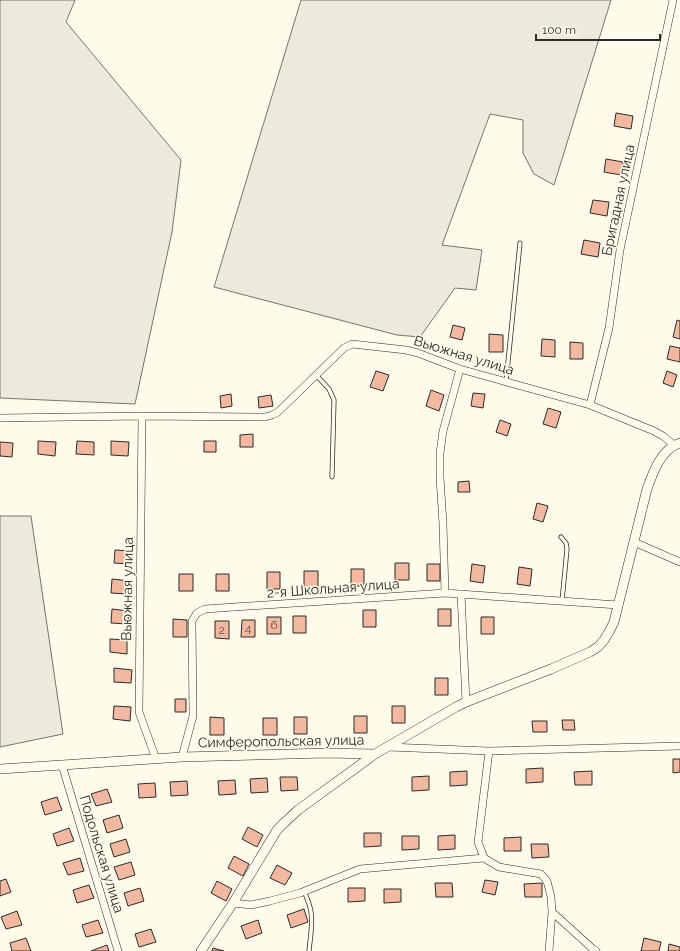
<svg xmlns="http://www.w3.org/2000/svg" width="680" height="951" viewBox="0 0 680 951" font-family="Raleway,sans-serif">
  <rect width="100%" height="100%" fill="#fdfbea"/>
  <path fill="#ecebdb" stroke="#74746e" d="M0,0H75L66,22L181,160L172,232L135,404L0,398Z
    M301,0H611L554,185L534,174L523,153V120L490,114L442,245L482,250L476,290L455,288L420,337L397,335L214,287Z
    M0,516H31L63,734L0,747Z"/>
  <path fill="#f2b8a0" stroke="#2b2b2b" d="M616,113L633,116L631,129L614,126Z
    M606,159L623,162L621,175L604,172Z
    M593,200L609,202L607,216L590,213Z
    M584,240L600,243L598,257L581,254Z
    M677,320L680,321V339L673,337Z
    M453,325L465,328L462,340L450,337Z
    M489,334L503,335V352H489Z
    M542,339L555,340V357L541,356Z
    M570,342L583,343V359H570Z
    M670,346L680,348V362L667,359Z
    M376,371L389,375L383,391L370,387Z
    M667,371L677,375L673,387L663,383Z
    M431,390L444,395L439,411L426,406Z
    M473,393L485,394L483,408L471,406Z
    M231,394L232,406L221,408L220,396Z
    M271,395L273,406L259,408L258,397Z
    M548,408L561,412L556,428L543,424Z
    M500,420L511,424L507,436L496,432Z
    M253,434V447H240V435Z
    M38,441L56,442L55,456L38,454Z
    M77,441L94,442V455L76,454Z
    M111,441L129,442L128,456L111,455Z
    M204,441H216V452H204Z
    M0,442L13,443L12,457L0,456Z
    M469,481L470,492H458V482Z
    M537,503L548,506L543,522L533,519Z
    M115,550L132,551V564L114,563Z
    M395,563H409V580H395Z
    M427,564H440V581H427Z
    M472,564L485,566L483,583L470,581Z
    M519,567L532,569L530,586L517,584Z
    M351,569H364V586H351Z
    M304,571H318V588H304Z
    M267,572H280V589H267Z
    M179,574H193V591H179Z
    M216,574H229V591H216Z
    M112,579L129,581V594L111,593Z
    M112,609L129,611L128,624L111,623Z
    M438,609H451V626H438Z
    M363,610H376V627H363Z
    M293,616H306V633H293Z
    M267,617H281V634H267Z
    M481,617H494V634H481Z
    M173,619L187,620V637H173Z
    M242,620H255V637H241Z
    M215,621H229V639L215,638Z
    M110,639L127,640V654L110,652Z
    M114,668L132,670L131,683L114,682Z
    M435,678H448V695H435Z
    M175,699H186V712H175Z
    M114,706L131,707L130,721L113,719Z
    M392,706H405V723H392Z
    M354,716H367V733H354Z
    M210,717L224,718V735H210Z
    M294,717H307V734H294Z
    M263,718H277V735H263Z
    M562,720H574L575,730H563Z
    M532,721H547V732H533Z
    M673,759H680V772L673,773Z
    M543,768V782L526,783V769Z
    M467,771V785L450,786V772Z
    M592,771V785H575L574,772Z
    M429,776V790L412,791V777Z
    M280,777H297L298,790L281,791Z
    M267,778L268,792L251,793L250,779Z
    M235,780L236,794L219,795L218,781Z
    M187,781L188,795L171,796L170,782Z
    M155,783L156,797L139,798L138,784Z
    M107,789L112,802L96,806L91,794Z
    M57,797L62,810L45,815L41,802Z
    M119,815L123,828L107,833L103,820Z
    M248,827L263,835L257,847L242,839Z
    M69,828L74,841L57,846L53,834Z
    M364,833H381V846L364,847Z
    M455,835V849L438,850V836Z
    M402,836H419V849L402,850Z
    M521,837V851H504V838Z
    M126,839L130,852L114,857L110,844Z
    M531,844H548L549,857L532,858Z
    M234,856L249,864L243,876L228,868Z
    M80,858L84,871L68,875L63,863Z
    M131,862L135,875L119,880L114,867Z
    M277,865L292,873L285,885L270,878Z
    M6,879L11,892L0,896V881Z
    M485,880L498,882L495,895L482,892Z
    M217,881L232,889L226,901L211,893Z
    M435,883H452L453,897H436Z
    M542,883V897H525L524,884Z
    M89,885L94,898L77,903L73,890Z
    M140,888L144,901L128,906L124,893Z
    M348,888H365V901L348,902Z
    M384,889H401V902L384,903Z
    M304,909L308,922L291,928L287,915Z
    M17,911L22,925L6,929L1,917Z
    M98,920L103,933L86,937L82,925Z
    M258,920L262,933L246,939L241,926Z
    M151,929L156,942L139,947L135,934Z
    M26,938L31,951H12L10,943Z
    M644,938L661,942L659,951H641Z
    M669,944L680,947V951H668Z
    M107,945L109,951H91Z
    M213,948L224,951H212Z"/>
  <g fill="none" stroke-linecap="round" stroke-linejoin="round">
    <g stroke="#2b2b2b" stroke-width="5">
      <path id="service" d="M316,375L329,389L334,400L332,477
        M506,382L520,243
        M561,537L566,543L567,549L562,601
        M304,891C307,898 310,905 311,912C313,925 310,939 309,951"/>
    </g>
    <g stroke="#2b2b2b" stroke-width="8">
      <path id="minor" d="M590,405L609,328L620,250L673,0
        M142,416L265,417L272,415L278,412L344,348L352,344L406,350L418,353L460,369L590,405L654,431L663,436L674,445
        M0,418L142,416L139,712L156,759
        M634,542L680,562
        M445,593L443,524L440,477V453L443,431L460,369
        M461,594L466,702
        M388,747L489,751L680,746
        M182,757L193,716L192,621L197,613L205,609L445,593L618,605
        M62,765L118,951
        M484,858L478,842L489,751
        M233,903L251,905L270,901L300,893L360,869L484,858L499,867L541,874L547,881L551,897L552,912L593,949L596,951
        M549,951L552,912"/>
    </g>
    <g stroke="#2b2b2b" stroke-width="10">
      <path id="tertiary" d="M0,769L62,765L182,757L326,753L375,754
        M201,951L233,903L277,830L284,823L298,810L375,754L456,707L466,702L551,669L590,652L598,647L604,640L609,632L614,622L647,489C653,472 661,449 680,443"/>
    </g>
    <use href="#service" stroke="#fdfbea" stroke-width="3.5"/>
    <use href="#minor" stroke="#fdfbea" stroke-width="7"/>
    <use href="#tertiary" stroke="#fdfbea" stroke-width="9"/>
  </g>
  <g text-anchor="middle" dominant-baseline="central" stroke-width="3" stroke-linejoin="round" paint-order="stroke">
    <g font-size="12" fill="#5d4e48">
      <text x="274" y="625">6</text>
      <text x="248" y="628">4</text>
      <text x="222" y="630">2</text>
    </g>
    <g font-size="14" fill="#2b2b2b" stroke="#fdfbea">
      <text transform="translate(618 200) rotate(-78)">Бригадная улица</text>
      <text transform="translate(464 355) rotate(17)">Вьюжная улица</text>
      <text transform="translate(333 588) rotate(-4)">2-я Школьная улица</text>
      <text transform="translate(127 589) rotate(-89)">Вьюжная улица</text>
      <text transform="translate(281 741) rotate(-1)">Симферопольская улица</text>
      <text transform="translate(102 854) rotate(73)">Подольская улица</text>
    </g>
  </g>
  <path d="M536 34v6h124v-6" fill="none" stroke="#2b2b2b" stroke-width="2"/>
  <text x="542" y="34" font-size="12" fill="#2b2b2b" stroke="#fdfbea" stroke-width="3" paint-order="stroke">100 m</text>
</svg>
